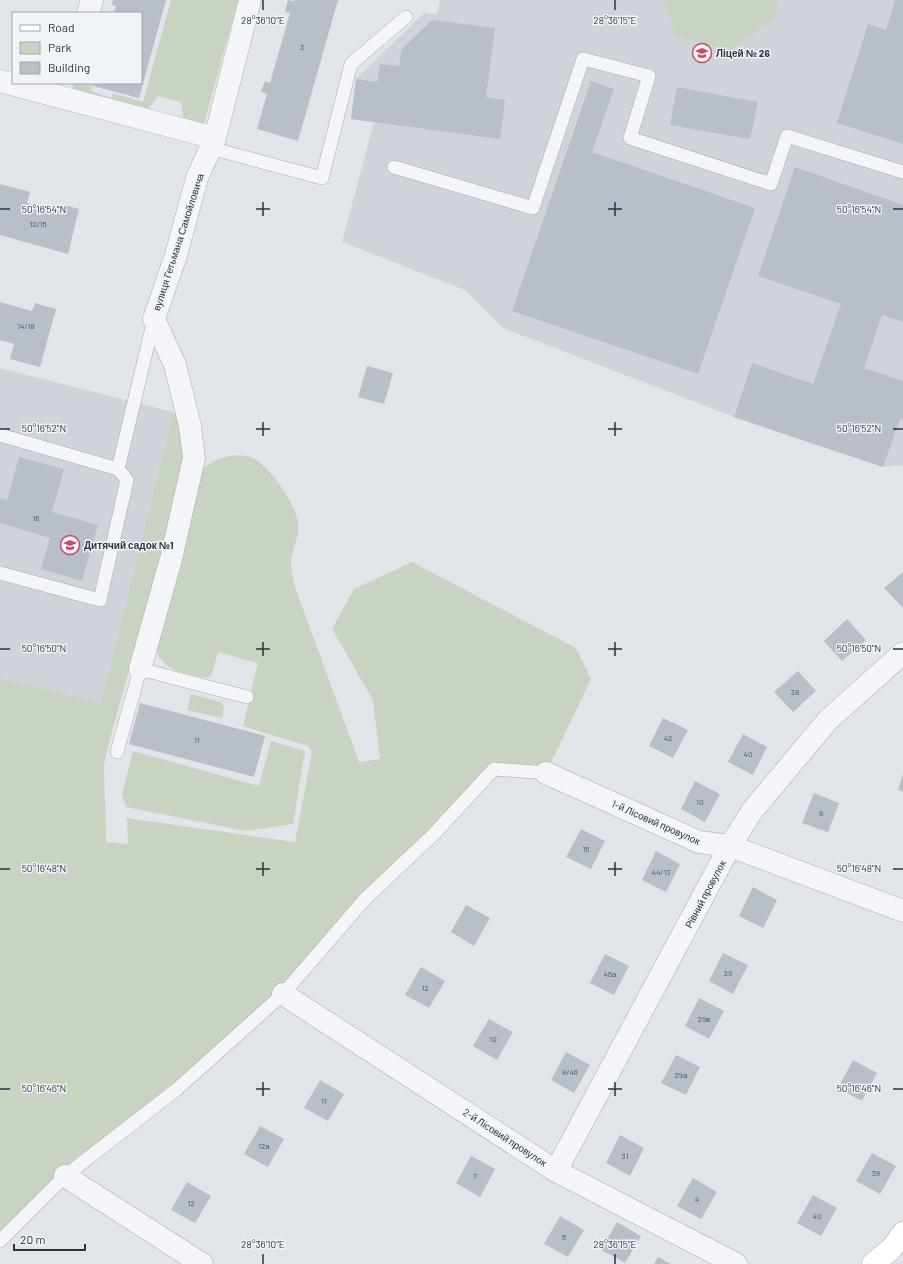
<svg xmlns="http://www.w3.org/2000/svg" width="903" height="1264" viewBox="0 0 903 1264" font-family="Barlow,sans-serif">
  <rect width="100%" height="100%" fill="#e1e5e9"/>
  <path fill="#cfd4db" d="M440,0H903V465L883,467L801,440L734,417L503,328L465,290L342,242L374,122L351,119L356,79L424,13L437,14Z
    M0,368L173,412L101,703L0,678Z"/>
  <path fill="#c8d3c2" d="M171,0H238L204,124L184,120L181,102L158,96L145,114L71,94L74,83H93L91,91L111,98L113,93L143,102Z
    M663,0H779L773,20L729,51L675,35Z
    M173,412L180,420L187,460L107,750L104,765L106,842L128,844L127,818L295,842L312,752L308,746L243,726L258,663L218,652L211,676L205,678C185,673 165,672 156,651L200,472C211,460 229,453 247,456C265,459 293,500 297,518C302,533 292,547 291,562C291,570 293,579 295,587L359,762L380,759L373,700L332,629L354,589L412,562L576,648L591,679L546,773L494,769L283,994L0,1241V678L101,703Z
    M191,694L221,702L224,707L222,718L187,710Z
    M271,741L305,751L293,824L246,831L126,807L122,794L133,751L259,786Z"/>
  <path fill="#b8bfc6" d="M113,0H166L139,98L93,86L94,83H141V13H114L116,6L112,5Z
    M288,0L294,1L295,0H338L298,141L257,129L267,94L261,92L265,81L270,83L290,13L285,12Z
    M895,0H903V144L837,123L868,24L886,30Z
    M432,20L495,28L486,97L505,100L500,139L351,119L356,79L377,82L380,64L399,66L401,50Z
    M591,81L614,89L592,152L755,208L698,374L512,311Z
    M677,87L758,102L750,139L670,125Z
    M795,167L903,205V322L882,315L864,368L903,381V420L900,419L883,467L734,417L752,363L813,384L841,304L758,276Z
    M0,184L30,192L27,203L62,212L64,205L79,209L68,254L0,235Z
    M0,302L32,311L35,303L56,309L40,367L10,359L14,344L0,340Z
    M367,366L393,373L384,404L358,397Z
    M19,457L64,469L52,512L98,525L82,581L41,569L50,538L0,523V498L7,500Z
    M903,572V608L884,588Z
    M847,619L866,640L842,661L824,641Z
    M798,671L816,691L793,712L774,692Z
    M140,703L265,736L254,777L129,744Z
    M663,718L688,730L673,758L649,746Z
    M743,734L767,747L753,775L728,762Z
    M903,774V792L898,790Z
    M695,781L720,794L705,822L681,809Z
    M814,793L839,803L828,832L802,823Z
    M581,829L605,841L591,869L566,857Z
    M656,851L680,864L666,892L642,880Z
    M753,887L777,900L763,928L739,916Z
    M466,905L490,918L474,946L451,932Z
    M723,953L748,965L733,994L709,981Z
    M605,954L629,966L614,995L590,983Z
    M421,967L445,981L429,1008L405,995Z
    M699,998L724,1011L709,1039L685,1026Z
    M489,1019L513,1032L497,1060L473,1046Z
    M566,1052L590,1065L574,1093L551,1080Z
    M676,1055L700,1067L686,1095L661,1083Z
    M853,1060L877,1073L862,1101L838,1088Z
    M320,1080L344,1094L328,1121L304,1108Z
    M260,1126L284,1139L268,1167L244,1154Z
    M620,1135L644,1148L630,1176L606,1163Z
    M872,1153L896,1166L880,1194L856,1181Z
    M471,1156L495,1169L480,1197L456,1183Z
    M693,1178L717,1192L701,1219L677,1206Z
    M187,1182L211,1196L195,1223L171,1210Z
    M813,1195L837,1208L821,1236L797,1223Z
    M560,1216L584,1230L568,1257L544,1244Z
    M617,1222L641,1236L625,1263L601,1250Z
    M658,1257L671,1264H654Z"/>
  <g fill="none" stroke-linecap="round" stroke-linejoin="round">
    <g stroke="#a6acb3" stroke-width="14">
      <path id="lane" d="M210,148L322,178L351,64L406,17
        M394,167L533,208L583,59L649,76L630,138L771,184L787,136L903,172
        M0,435L118,469L127,480L100,600L0,573
        M118,469L154,319
        M117,752L140,669L247,697
        M0,1241L65,1176L176,1090L283,994L365,899L433,835L494,769L546,773"/>
    </g>
    <g stroke="#a6acb3" stroke-width="23">
      <path id="street" d="M88,13L92,0
        M0,81L215,138
        M140,669L171,559L194,458L190,426L175,365L154,319L176,255L197,178L215,138L250,0
        M546,773L699,842L730,846L903,911
        M283,994L556,1171L736,1264
        M556,1171L730,846L752,811L828,720L903,653
        M65,1176L202,1264"/>
    </g>
    <g stroke="#a6acb3" stroke-width="23">
      <path id="secondary" d="M873,1264L891,1249L903,1233"/>
    </g>
    <use href="#lane" stroke="#f3f5f8" stroke-width="13"/>
    <use href="#street" stroke="#f3f5f8" stroke-width="22"/>
    <use href="#secondary" stroke="#fff" stroke-width="22"/>
  </g>
  <path fill="none" stroke="#293441" stroke-width="1.5" d="M263,0V10M615,0V10M263,202V216M615,202V216M0,209H10M256,209H270M608,209H622M893,209H903M263,422V436M615,422V436M0,429H10M256,429H270M608,429H622M893,429H903M263,642V656M615,642V656M0,649H10M256,649H270M608,649H622M893,649H903M263,862V876M615,862V876M0,869H10M256,869H270M608,869H622M893,869H903M263,1082V1096M615,1082V1096M0,1089H10M256,1089H270M608,1089H622M893,1089H903M263,1254V1264M615,1254V1264"/>
  <defs>
    <g id="school-ring" transform="scale(1)"><circle r="9.5" fill="#f0f4f7" stroke="#ce4668" stroke-width="1.5"/><path d="M0-5L7-2L0 1L-7-2ZM-4 1L0 2.5L4 1V4Q0 6-4 4Z" fill="#ce4668"/></g>
  </defs>
  <g fill-rule="evenodd">
    <use href="#school-ring" x="702" y="53"/>
    <use href="#school-ring" x="70" y="545"/>
  </g>
  <g text-anchor="middle" dominant-baseline="central" stroke-width="3" stroke-linejoin="round" paint-order="stroke">
    <g font-size="8" fill="#4d5762">
      <text x="302" y="47">3</text>
      <text x="38" y="224">12/15</text>
      <text x="26" y="326">14/18</text>
      <text x="36" y="518">16</text>
      <text x="795" y="692">38</text>
      <text x="668" y="738">42</text>
      <text x="197" y="740">11</text>
      <text x="748" y="754">40</text>
      <text x="700" y="802">10</text>
      <text x="821" y="813">8</text>
      <text x="586" y="849">15</text>
      <text x="661" y="872">44/13</text>
      <text x="728" y="973">29</text>
      <text x="610" y="974">46а</text>
      <text x="425" y="988">12</text>
      <text x="704" y="1019">29в</text>
      <text x="493" y="1039">10</text>
      <text x="570" y="1072">8/46</text>
      <text x="681" y="1075">29а</text>
      <text x="324" y="1101">11</text>
      <text x="264" y="1146">12а</text>
      <text x="625" y="1156">31</text>
      <text x="876" y="1173">38</text>
      <text x="475" y="1176">7</text>
      <text x="697" y="1199">4</text>
      <text x="191" y="1203">12</text>
      <text x="817" y="1216">40</text>
      <text x="564" y="1237">5</text>
    </g>
    <g font-size="10" font-weight="bold" fill="#293441" stroke="#f0f4f7" text-anchor="start">
      <text x="716" y="53">Ліцей № 26</text>
      <text x="84" y="545">Дитячий садок №1</text>
    </g>
    <g font-size="10" fill="#293441" stroke="#f0f4f7">
      <text transform="translate(178 242) rotate(-72)">вулиця Гетьмана Самойловича</text>
      <text transform="translate(656 822) rotate(24)">1-й Лісовий провулок</text>
      <text transform="translate(705 894) rotate(-62)">Рівний провулок</text>
      <text transform="translate(505 1137) rotate(33)">2-й Лісовий провулок</text>
    </g>
  </g>
  <g font-size="10" text-anchor="middle" fill="#293441" stroke="#f0f4f7" stroke-width="3" stroke-linejoin="round" paint-order="stroke">
    <text x="263" y="24">28°36'10"E</text>
    <text x="615" y="24">28°36'15"E</text>
    <text x="44" y="213">50°16'54"N</text>
    <text x="859" y="213">50°16'54"N</text>
    <text x="44" y="432">50°16'52"N</text>
    <text x="859" y="432">50°16'52"N</text>
    <text x="44" y="652">50°16'50"N</text>
    <text x="859" y="652">50°16'50"N</text>
    <text x="44" y="872">50°16'48"N</text>
    <text x="859" y="872">50°16'48"N</text>
    <text x="44" y="1092">50°16'46"N</text>
    <text x="859" y="1092">50°16'46"N</text>
    <text x="263" y="1248">28°36'10"E</text>
    <text x="615" y="1248">28°36'15"E</text>
  </g>
  <rect x="12" y="12" width="130" height="72" fill="#f0f4f7" stroke="#a0a7ae"/>
  <rect x="20" y="25" width="20" height="6" fill="#ffffff" stroke="#a0a7ae"/>
  <text x="48" y="32" font-size="12" fill="#293441">Road</text>
  <rect x="20" y="42" width="20" height="12" fill="#c8d3c2" stroke="#a0a7ae"/>
  <text x="48" y="52" font-size="12" fill="#293441">Park</text>
  <rect x="20" y="62" width="20" height="12" fill="#b8bfc6" stroke="#a0a7ae"/>
  <text x="48" y="72" font-size="12" fill="#293441">Building</text>
  <path d="M14 1244v6h71v-6" fill="none" stroke="#293441" stroke-width="2"/>
  <text x="20" y="1244" font-size="12" fill="#293441" stroke="#f0f4f7" stroke-width="3" paint-order="stroke">20 m</text>
</svg>
